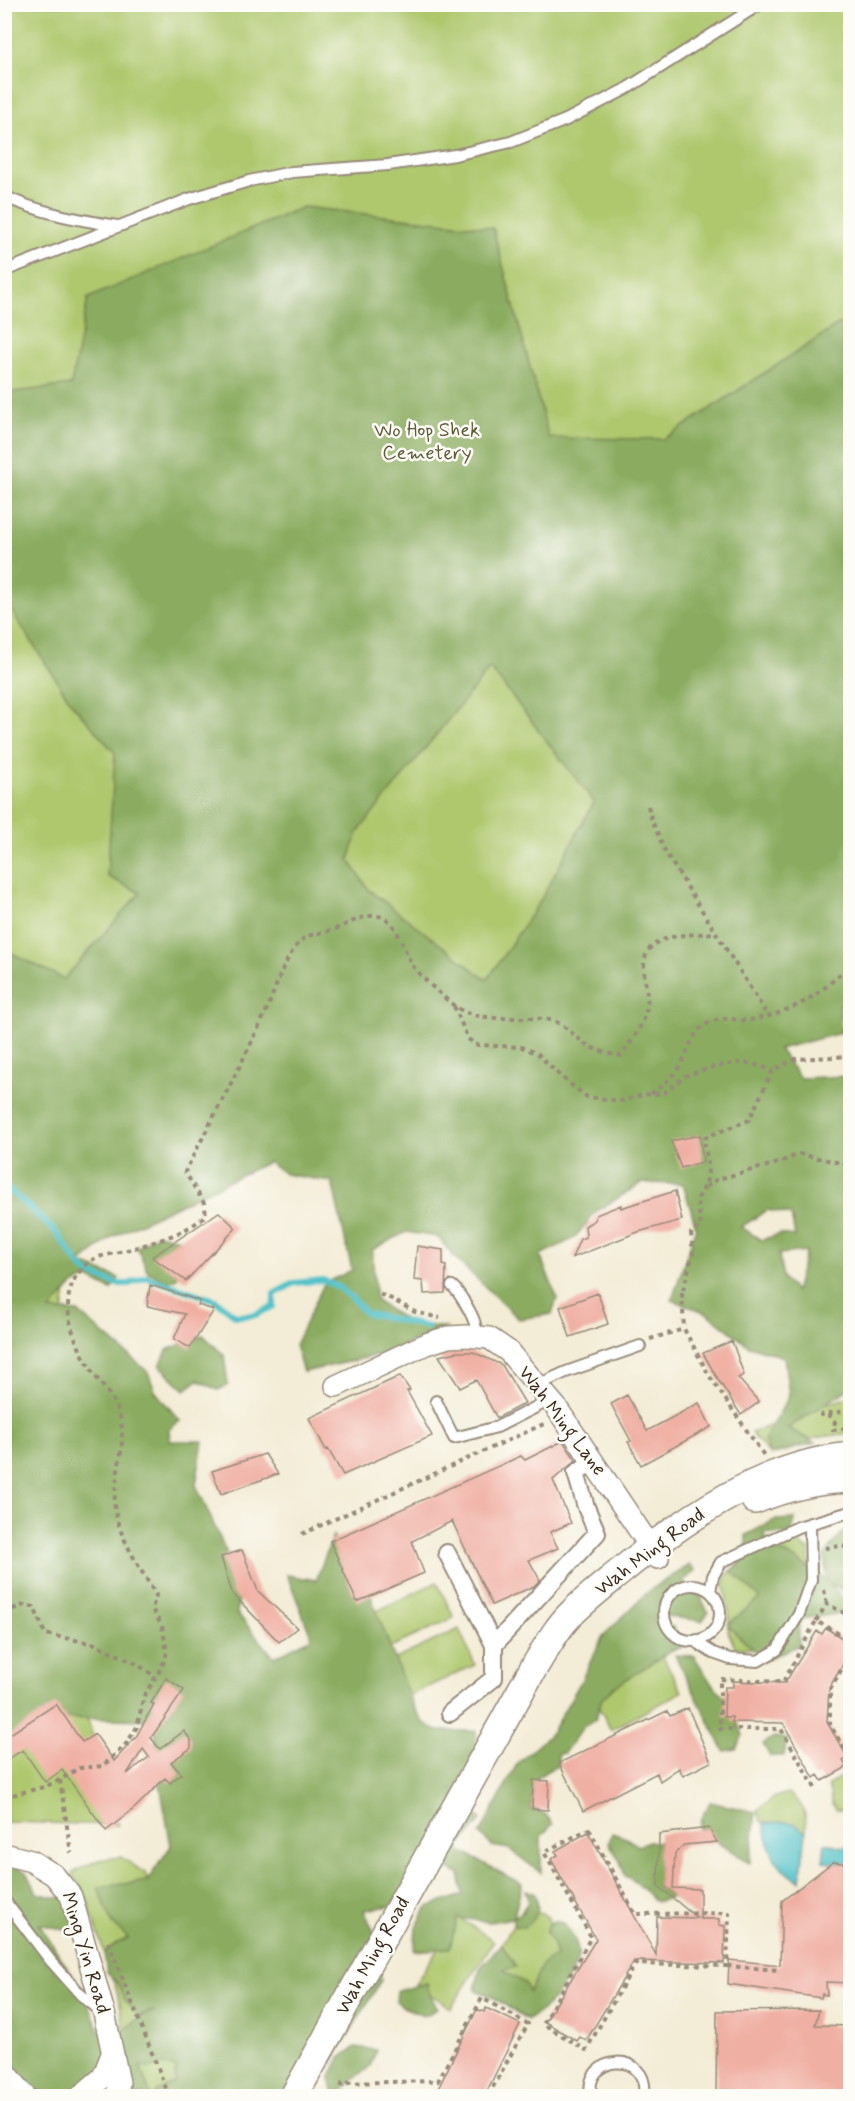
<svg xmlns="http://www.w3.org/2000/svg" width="855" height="2101" viewBox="0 0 855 2101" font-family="Mynerve,sans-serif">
  <rect width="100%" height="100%" fill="#fdfcf7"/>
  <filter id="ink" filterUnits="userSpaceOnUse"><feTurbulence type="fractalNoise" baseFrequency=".0167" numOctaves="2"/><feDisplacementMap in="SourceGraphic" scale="12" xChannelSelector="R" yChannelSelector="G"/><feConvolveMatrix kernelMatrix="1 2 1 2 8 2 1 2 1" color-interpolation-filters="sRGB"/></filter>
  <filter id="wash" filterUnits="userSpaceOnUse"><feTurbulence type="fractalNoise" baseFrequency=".008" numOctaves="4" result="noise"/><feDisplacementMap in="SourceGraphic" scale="24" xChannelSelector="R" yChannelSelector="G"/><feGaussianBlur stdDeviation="1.35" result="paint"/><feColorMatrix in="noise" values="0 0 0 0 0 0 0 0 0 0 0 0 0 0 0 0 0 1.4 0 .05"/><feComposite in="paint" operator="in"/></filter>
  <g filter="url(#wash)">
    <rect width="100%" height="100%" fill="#f3ecd6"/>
    <path fill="#afc86e" stroke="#757946" stroke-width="1.5" d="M5,5H850V634L602,950L142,1106L68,1275L34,1531L118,1825L5,1822Z
      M850,1397V1433C824,1437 791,1439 770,1455L751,1433L826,1404Z
      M786,1541L795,1542L809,1550L808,1606L799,1624L781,1650L735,1648L728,1631L729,1614L724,1584L727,1575L739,1562Z
      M437,1582L454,1618L387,1649L370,1614Z
      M459,1629L475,1665L408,1696L391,1661Z
      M662,1655L682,1692L611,1730L591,1692Z
      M850,1771V1787L844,1810H837L832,1804L828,1785Z
      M788,1793C806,1806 806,1813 806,1833L794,1823L761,1822L758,1810L775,1797Z
      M121,1857L145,1873L175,1972L279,2096H137L130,2067L119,1998L88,1903L72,1873L98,1860Z
      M525,1906L548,1917L556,1957L531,1995L487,1968Z
      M458,1917L494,1941L451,2008L415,1984Z"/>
    <path fill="#8bac61" stroke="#636b40" stroke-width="1.5" fill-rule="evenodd" d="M303,207L493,228L549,438L664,439L850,317V1004H840L841,1033L779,1049L800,1078L850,1076V1388L788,1428L815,1443L770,1455L764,1440L789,1396L784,1357L749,1346L707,1313L672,1300L696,1227L683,1184L642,1183L595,1212L575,1238L540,1255L557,1298L552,1314L519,1319L453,1256L438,1237L406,1232L372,1250L376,1301L408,1322L446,1328L383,1354L303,1372L295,1345L324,1284L352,1270L332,1182L285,1174L268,1162L112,1237L80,1263L119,1278L111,1290L88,1278L73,1285L50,1310L78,1312L148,1372L155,1391L180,1421L169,1429L170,1441H203L196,1485L232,1565L240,1589L237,1613L274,1657L312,1638L287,1575L316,1580L333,1536L371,1597L412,1704L422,1721L437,1731H476L475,1773L462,1797L481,1820L457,1849L522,1884L514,1917L525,1911L528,1899L525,1890L535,1894C541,1911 537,1916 525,1927L513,1926V1918L490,1922L457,1918L450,1948L414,1951L416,1928L427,1907L463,1895L459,1874L426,1856L403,1904L364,1910L376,1937L381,1980L330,2066L286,2088L280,2096H208L202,2091L199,2090L197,2096H155L157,2091L175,2082L176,2068L163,2065L151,2068L140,2066L151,2096H103L100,2083C75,2095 53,2101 27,2087C19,2081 12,2069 5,2062V1898L12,1899L5,1892V1862L27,1872L37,1893L53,1897H75L86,1917L66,1930L39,1924L84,1993L101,2034L119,2035L140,2017L154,2011L138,2016L125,2000L119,1985L107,1973L104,1953L118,1943L128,1938L112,1923L98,1887L147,1881L171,1846L157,1767L155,1720L55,1718L5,1745L4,1378L9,1331L4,1330L5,950L64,979L140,893L107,876L115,753L72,704L13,613L4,581L5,393L71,385L88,298ZM490,668L594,802L540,901L487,980L369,890L349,860L358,832ZM767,1210L791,1215L795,1236L780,1234L761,1240L741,1227ZM806,1251L795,1292V1291L783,1278L779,1254Z
      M158,1234L197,1243L177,1278L168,1282L148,1272L137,1247Z
      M203,1335L224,1355L228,1385L218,1390L198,1380L185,1390L160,1366L167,1350Z
      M795,1519L791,1535L764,1533L770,1550L787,1554L827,1580L824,1556L850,1523V1595L829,1583L850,1607V1612L799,1619V1645L764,1660L727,1625L760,1598L732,1572L747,1557L746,1535L775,1520Z
      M690,1565L695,1570L683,1582L701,1597L708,1613L702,1621L658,1615V1623L673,1627L682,1647L672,1650L614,1687L602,1699L595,1720L583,1727L564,1753L558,1754V1766C531,1776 533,1784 532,1809L545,1814L553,1824L541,1836V1873L509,1849L492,1846L480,1834L517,1764L551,1733L579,1685L603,1636L650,1590Z
      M675,1655L694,1656L711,1683L725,1697L743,1735L736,1749L724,1751Z
      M774,1737L787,1739L784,1756H770L763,1744Z
      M710,1802L756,1812L750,1863L717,1842L709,1828L699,1829L701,1818Z
      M612,1833L629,1839L638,1846L649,1842H661L658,1886L671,1898L656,1902L636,1882L625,1876L620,1861L609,1843Z
      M553,1921L563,1923C570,1931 580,1945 578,1957C577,1968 558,1993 551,2002C545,2009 536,2014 528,2020L491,1996L475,1990L480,1968L502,1944L516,1967L504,1970L508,1974L525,1983L529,1992L535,1981L542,1964L556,1956L553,1944L546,1933L549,1924Z
      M427,1983L429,1992L437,2008L426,2016L403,2007L396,2001L397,1991Z
      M355,2047L376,2050L370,2067L353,2079L342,2092L333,2091L330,2078L340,2058Z"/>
    <path fill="#54c2c9" stroke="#487674" stroke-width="1.5" d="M785,1822L794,1823L806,1833L800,1881C772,1865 770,1852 764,1823Z
      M850,1842V1863L823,1861L825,1843L844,1847Z"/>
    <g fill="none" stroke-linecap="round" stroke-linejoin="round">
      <path stroke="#54c2c9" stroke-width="6" d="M4,1185L56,1232L80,1266L90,1274L118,1284H129L146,1277L215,1300L236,1316L255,1315L274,1306V1294L294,1283L323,1280L340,1288L353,1299L365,1313L428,1327"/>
    </g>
    <g id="blocks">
      <path fill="#f0afa3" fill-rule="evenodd" d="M700,1135L703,1162L681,1168L671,1141Z
        M675,1191L682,1220L638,1232L572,1258L580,1239L586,1237L585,1226L595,1220L596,1215L621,1205V1208Z
        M219,1212L236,1228L186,1281L152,1257Z
        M417,1246L443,1250V1265L446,1266L445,1293L424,1294L423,1281L414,1280Z
        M150,1285L200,1301L198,1305L214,1310L190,1348L174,1339L185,1314L147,1306Z
        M598,1293L608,1324L570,1337L560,1307Z
        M732,1341L744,1375L738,1378L759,1402L741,1415L719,1381L703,1353Z
        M457,1352H473L502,1365L525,1403L497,1418L476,1380L460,1388L439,1356Z
        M400,1376L410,1390L407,1391L432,1436L343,1475L328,1449L326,1450L309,1418Z
        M627,1395L647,1431L699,1403L711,1427L641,1465L628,1442L631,1441L611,1404Z
        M563,1441L576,1460L553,1480L571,1523L550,1532L558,1548L529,1560L540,1580L534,1586L492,1605L452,1521L412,1541L424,1573L357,1602L330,1541L521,1456L525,1460Z
        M265,1454L278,1474L221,1494L212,1471Z
        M242,1550L258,1591L297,1628L279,1642L232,1593L221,1557Z
        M826,1628L850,1643V1653L829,1688L827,1722L848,1758L843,1761L847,1767L822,1781L818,1775L814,1778L783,1723L732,1722V1717H724L725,1687H733V1681L785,1683L817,1631L822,1634Z
        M166,1678L184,1690L151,1738L160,1749L184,1731L191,1740V1748L171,1762L181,1774L170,1783L165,1778L136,1807L106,1831L62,1770L45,1782L23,1750L4,1761V1738L56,1704L82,1742L95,1734L114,1761L136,1737L154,1704L151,1703ZM143,1749L149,1757L127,1774Z
        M688,1708L711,1762L683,1776L679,1768L660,1781L657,1773L583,1811L559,1763L667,1711L670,1716Z
        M533,1780L549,1781L548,1810L532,1809Z
        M709,1828L717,1842L684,1845L675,1853L673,1888L700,1889V1919H719V1925L725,1926L724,1963L634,1961L586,2041L580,2037L577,2041L545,2022L596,1939L551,1859L558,1855L555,1851L588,1832L656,1955L657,1917L697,1918L658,1886L659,1834Z
        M833,1862L850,1864V1983L826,1982L827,1995L822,1994L821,1998L728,1984L729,1960L780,1965L782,1901Z
        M486,2008L520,2024L484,2097H434L477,2009L484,2012Z
        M819,2010L815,2025L850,2026V2097H716L717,2011Z"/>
    </g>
  </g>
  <g filter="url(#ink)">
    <use href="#blocks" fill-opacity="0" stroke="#978b7a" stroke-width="1.5"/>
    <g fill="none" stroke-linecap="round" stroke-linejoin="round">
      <g stroke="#978b7a" stroke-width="14">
        <path id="service" d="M4,196C39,213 80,220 117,226
          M4,271L189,199L249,181L292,172L388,165L455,155L511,142L566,120L626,89L760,4
          M452,1286C458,1290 472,1314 474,1321C476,1326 476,1331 477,1337
          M538,1385L566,1372L640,1346
          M436,1401L454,1438L497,1427L550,1400
          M664 1613a28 28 0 1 1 56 0a28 28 0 1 1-56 0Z
          M710,1591L713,1576L721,1562L798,1527L850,1512
          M697,1640L699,1644L713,1653L730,1659L758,1661L777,1650L799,1614L811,1580L810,1523
          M4,1900L50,1960L81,1995L100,2010
          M591,2096C583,2054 650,2049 644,2096"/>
      </g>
      <g stroke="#978b7a" stroke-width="20">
        <path id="pedestrian" d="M447,1553L494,1645V1678L450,1713
          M494,1645L597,1533L586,1507L576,1473L593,1461"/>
      </g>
      <g stroke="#978b7a" stroke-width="24">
        <path id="minor" d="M336,1386L426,1344L448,1337L466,1336L489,1338L508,1351L556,1407L658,1558
          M4,1854L31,1861L54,1875L71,1896L104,2013L119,2082L117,2096
          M4,2070L25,2096
          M81,2096L103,2077L112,2054"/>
      </g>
      <g stroke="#978b7a" stroke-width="30">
        <path id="tertiary" d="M755,1500C784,1488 819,1480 850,1479
          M294,2096L533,1669C545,1650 556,1628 572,1613C587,1598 604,1585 621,1571C687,1517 763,1465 850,1456"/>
      </g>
      <path stroke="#978b7a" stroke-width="4" stroke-dasharray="4.5 4.5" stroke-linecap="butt" d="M648,806L651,818L666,853L768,1016
        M454,1006L468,1039L477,1045L522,1047L538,1054L560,1076L587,1097L622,1101L643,1095L664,1093L685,1076L716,1066L744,1062L773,1070
        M651,1094C663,1085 672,1078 680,1066C689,1052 691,1032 707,1024C725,1014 735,1022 751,1020C774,1016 801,1006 819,992C830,984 840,974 850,965
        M706,1187L718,1179L778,1163L799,1154L850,1165
        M683,1290L693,1253L691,1233L701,1227L697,1199C714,1176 707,1164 704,1138L749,1120L773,1070L796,1059L850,1056
        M682,1293L684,1329
        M380,1295L386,1296L415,1312L440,1318
        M650,1339L684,1329L710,1377L765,1457
        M850,1409C841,1413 831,1412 821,1415L830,1416L835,1422L833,1430L850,1428
        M302,1534L546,1423
        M825,1548L841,1546L850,1548
        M824,1590L827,1604
        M4,1612L24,1605L34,1607L45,1634L95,1644L135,1663L156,1677
        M816,1621L827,1604L850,1616
        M850,1654L830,1690V1725L850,1758
        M60,1780L71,1853
        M815,1788L781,1729H720V1679L783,1682L816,1621L850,1640
        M4,1797L44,1787L60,1780L79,1768L103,1766L127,1743L137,1727L144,1696L162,1667L167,1652L162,1626L152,1609L156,1595C143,1573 117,1534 115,1509C112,1478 129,1444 119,1414C114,1397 99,1383 90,1368C73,1339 56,1300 80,1271C93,1255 101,1257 119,1252C143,1246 191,1233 206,1214L204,1203L185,1172C211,1121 239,1070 263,1018C275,993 280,966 298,944C308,932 321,934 335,929C350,924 370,909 386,919C399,927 405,954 413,966C422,978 441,995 452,1004C479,1026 518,1014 550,1020C565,1023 574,1037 587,1045C597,1051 610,1054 621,1056C632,1041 643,1026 647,1007C649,993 643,979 644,965C645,931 693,935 717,933
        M589,1829L635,1914L729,1913L727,1966L635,1964L586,2050L543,2024L591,1937L544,1852Z
        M108,1942L169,2096
        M727,1966L779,1970
        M342,2096V2083L438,2081L482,1998L528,2024L488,2096"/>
      <use href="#service" stroke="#fff" stroke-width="10"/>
      <use href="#pedestrian" stroke="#fff" stroke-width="16"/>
      <use href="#minor" stroke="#fff" stroke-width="21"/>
      <use href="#tertiary" stroke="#fff" stroke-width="27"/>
    </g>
  </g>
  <g text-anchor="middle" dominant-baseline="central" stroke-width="5" stroke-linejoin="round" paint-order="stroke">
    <g font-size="20" fill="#5e5936" stroke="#fdfcf7">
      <text x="427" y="430">Wo Hop Shek<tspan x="427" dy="23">Cemetery</tspan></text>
    </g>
    <g font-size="20" fill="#3b2a1e" stroke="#fdfcf7">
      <text transform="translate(562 1421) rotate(53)">Wah Ming Lane</text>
      <text transform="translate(650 1552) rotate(-37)">Wah Ming Road</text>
      <text transform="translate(85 1953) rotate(73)">Ming Yin Road</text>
      <text transform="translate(373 1956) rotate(-61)">Wah Ming Road</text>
    </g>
  </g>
  <rect width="855" height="2101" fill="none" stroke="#fdfcf7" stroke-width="24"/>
</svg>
